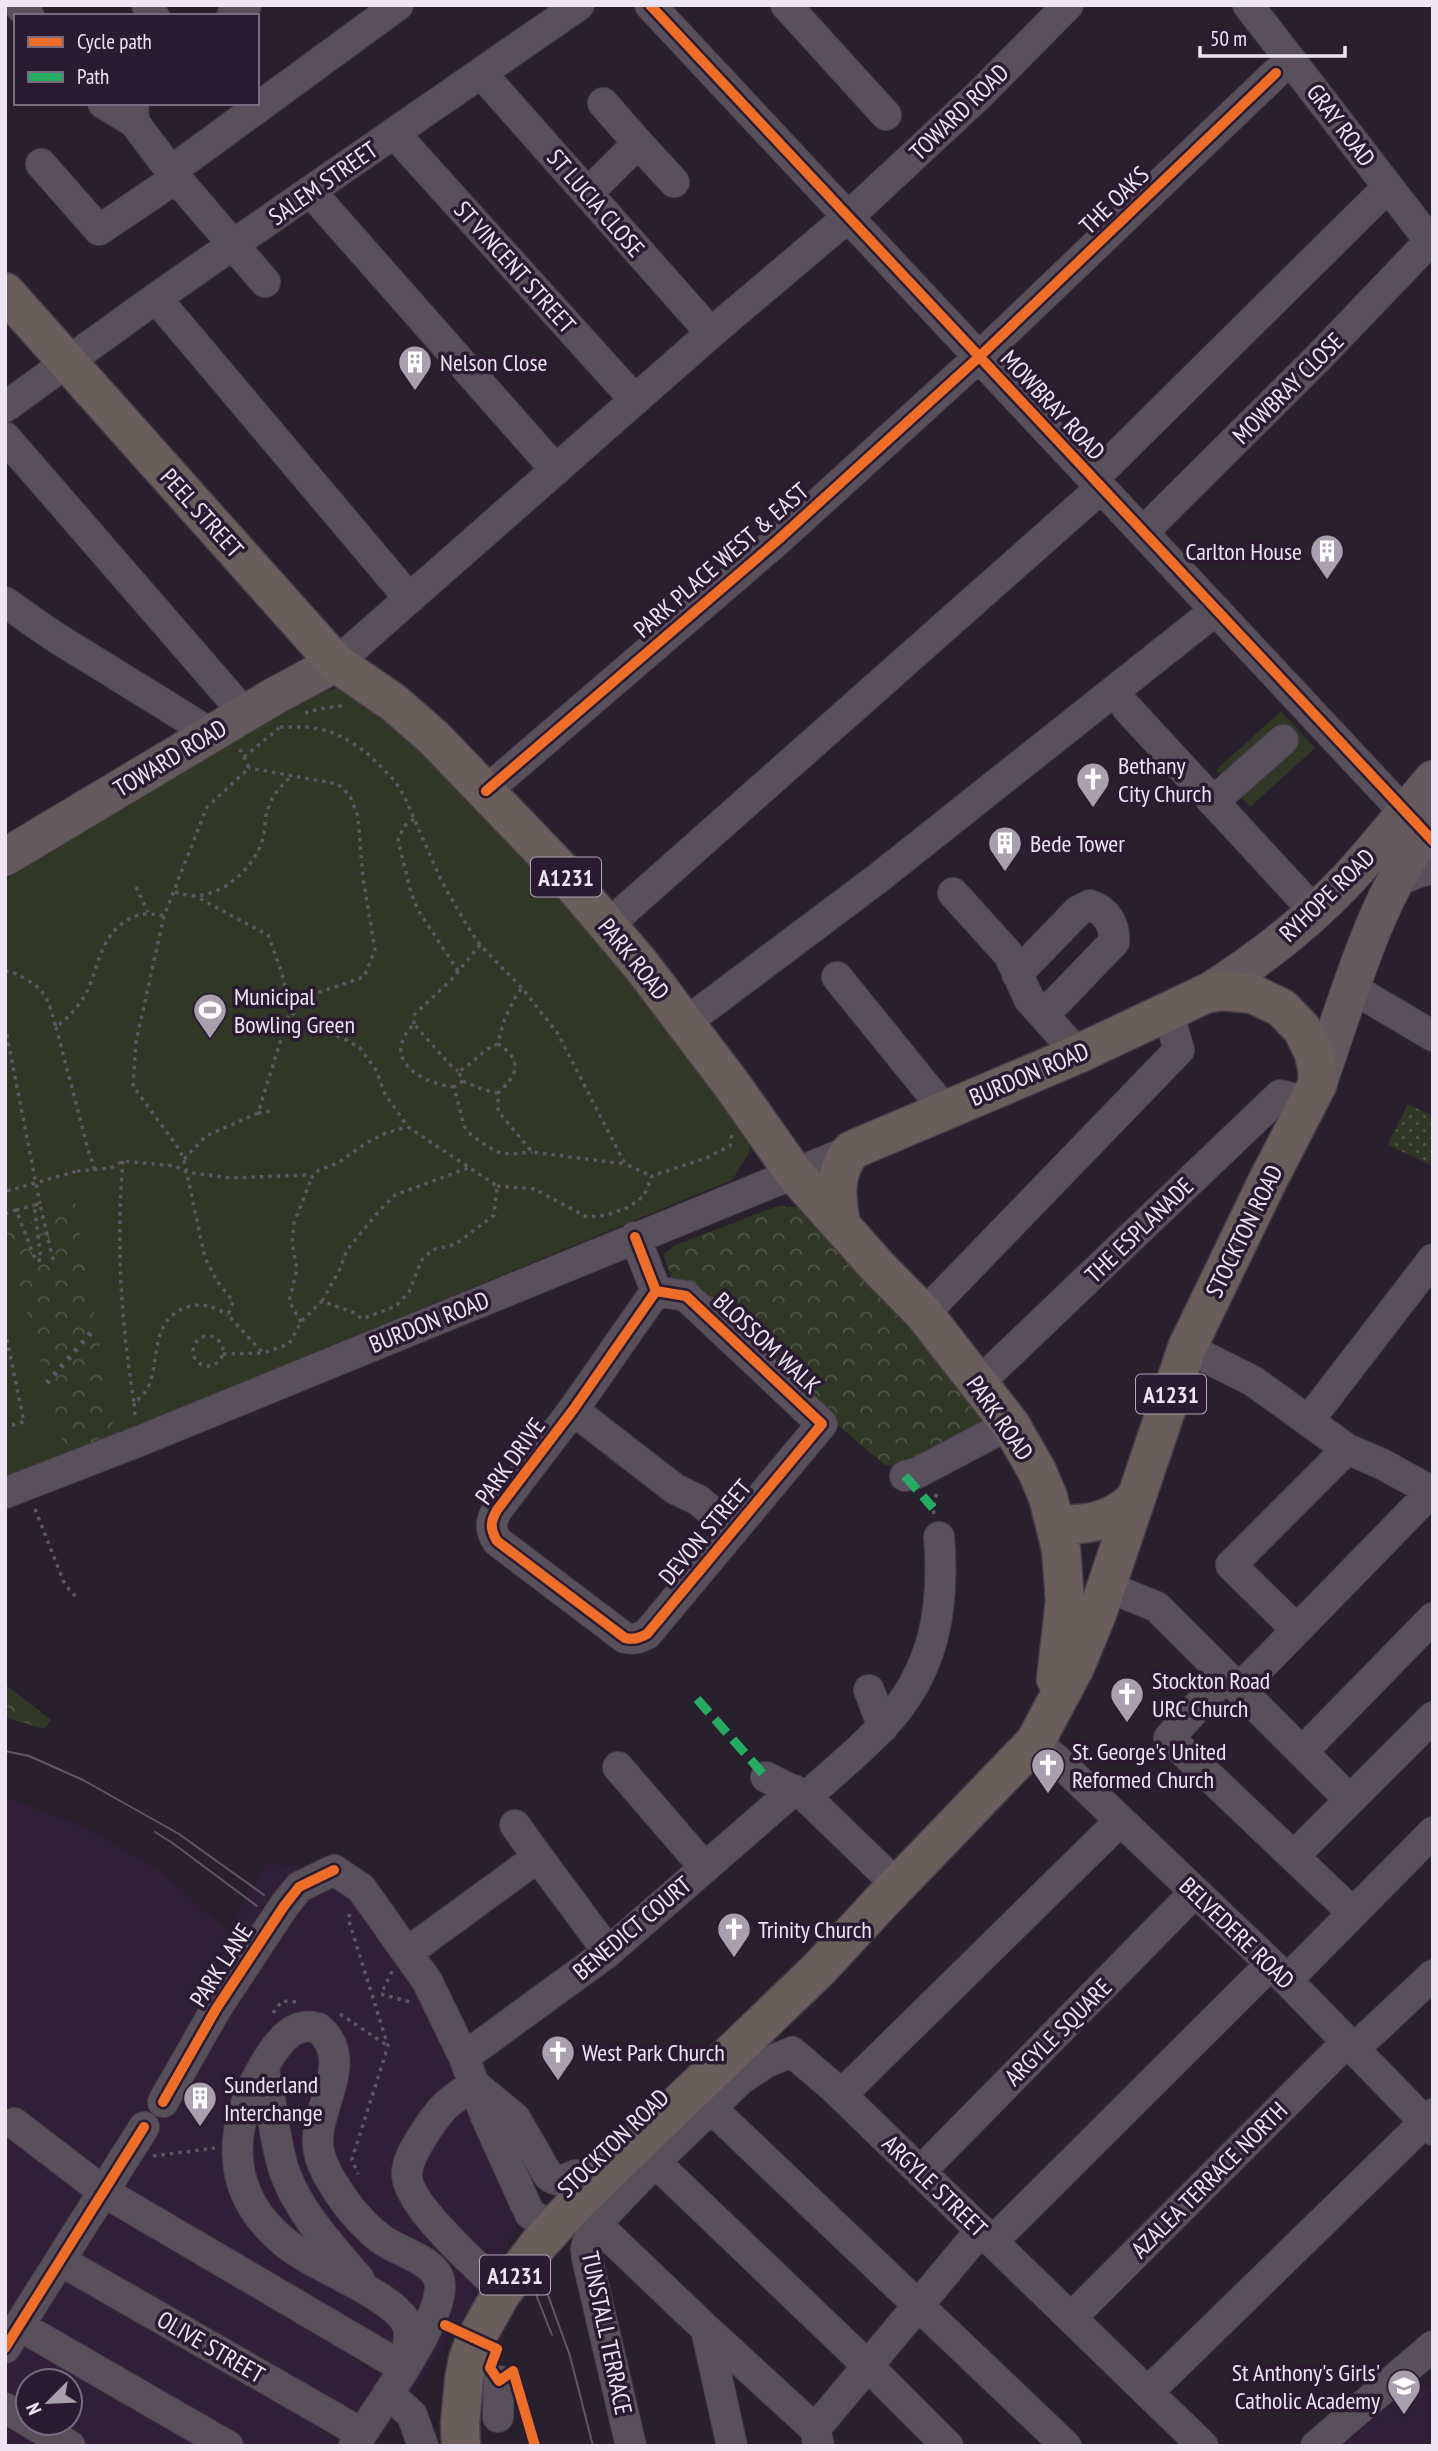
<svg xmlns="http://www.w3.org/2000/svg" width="1438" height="2451" viewBox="0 0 1438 2451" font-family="'PT Sans Narrow',sans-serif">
  <defs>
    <pattern id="forest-crowns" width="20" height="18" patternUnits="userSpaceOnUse" patternTransform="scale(1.75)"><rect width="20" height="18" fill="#303825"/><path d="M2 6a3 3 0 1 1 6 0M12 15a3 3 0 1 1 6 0" fill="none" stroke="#4e5545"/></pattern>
    <pattern id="garden-dots" width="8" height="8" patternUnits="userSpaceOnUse" patternTransform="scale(1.75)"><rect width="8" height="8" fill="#303825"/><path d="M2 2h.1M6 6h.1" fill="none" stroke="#4e5545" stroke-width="1.8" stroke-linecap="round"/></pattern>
  </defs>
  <rect width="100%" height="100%" fill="#29202d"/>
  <path fill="#311f3a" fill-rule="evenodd" d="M5,1796L83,1827L156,1868L228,1931L266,1864L334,1870L542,2166L505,2250L474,2302L374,2446H5ZM28,2381H70V2423H28Z
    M1411,2386L1433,2387V2446H1342Z"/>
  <path fill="#303825" d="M337,688L380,710L452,765L753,1130L749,1153L732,1180L115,1435L5,1477V881L67,839L311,694Z
    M1281,711L1315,748L1250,807L1216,770Z"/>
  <path fill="url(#forest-crowns)" d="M75,1203L115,1435L66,1454L5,1234Z
    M778,1206L807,1208L1002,1427L905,1466L885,1465L675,1287L663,1254L676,1245Z
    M5,1684L51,1720L44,1729L5,1717Z"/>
  <path fill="url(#garden-dots)" d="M1408,1104L1433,1116V1166L1388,1145Z"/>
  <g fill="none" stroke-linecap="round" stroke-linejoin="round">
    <g stroke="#453e49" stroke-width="32">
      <path id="minor" d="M19,5L29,16
        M147,5L154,16
        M650,5L1420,829
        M786,5L886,115
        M1248,5L1433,245
        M232,16L246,5
        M481,73L711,333
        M103,103L134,122
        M133,103L134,122L176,178L265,282
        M394,133L635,400
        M638,143L674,182
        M41,164L99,230L176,178
        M171,171L398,5
        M310,191L556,470
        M588,193L638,143L603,103
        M156,298L409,598
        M5,407L156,298L579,5
        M5,437L245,714
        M1093,479L1388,187
        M1143,532L1318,358L1430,241
        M5,602L52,635L212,734
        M336,663L711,333L848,217L980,94L1068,5
        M1127,708L1315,912
        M486,791L778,540L979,357L1276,73
        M1213,802L1283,740
        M1395,882L1419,872L1433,869
        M953,893L1009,955L1029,999L1078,1054
        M608,925L1101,488
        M1017,974L1078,911L1090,905C1107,911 1115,924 1114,942L1044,1015
        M837,977L944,1109
        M1352,988L1433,1036
        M685,1023L877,879L1216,610
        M635,1237L656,1291L686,1296L822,1424L647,1634C639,1638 634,1640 625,1638L497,1541C490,1529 490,1522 497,1510L573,1410L656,1291
        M924,1314L1179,1050L1168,1012
        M1187,1348L1253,1381L1347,1449L1382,1464L1433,1492
        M979,1386L987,1375L1280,1095L1308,1102
        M573,1410L675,1489L698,1500L734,1530
        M1309,1420L1433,1259
        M905,1476L917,1473L1010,1424
        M5,1493L142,1440L852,1150
        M1106,1586L1157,1607L1350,1800
        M1296,1629L1231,1565L1347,1449
        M1225,1676L1169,1738L1353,1913L1287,1980
        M1239,1689L1432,1491
        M869,1690L883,1727
        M1035,1742L1057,1760L1271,1964L1433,2130
        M1302,1752L1433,1618
        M618,1767L705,1868
        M766,1777L806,1797L897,1885
        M806,1797C831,1774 859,1752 882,1727C934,1673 945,1609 939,1537
        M1294,1856L1433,1717
        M538,1857L598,1938
        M1353,1913L1433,1832
        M408,1952L538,1857L515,1825
        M1354,2049L1433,1975
        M464,2057L608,1952L794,1790
        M263,2067C273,2102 273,2139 285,2173C300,2214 331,2246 359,2279
        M475,2084C447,2102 440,2108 422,2137C416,2147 408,2159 407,2172C404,2200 468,2258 488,2277
        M475,2085L515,2118L548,2175C558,2184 565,2179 576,2175
        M841,2095L1120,1821
        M163,2102L216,2009L284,1906L299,1887L334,1870L361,1888L427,1981L464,2057L486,2117L530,2214L543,2222L553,2219L572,2209
        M711,2108L1066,2446
        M14,2123L104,2192L404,2368
        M655,2162L869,2367L948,2446
        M920,2172L1195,1892
        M596,2224L706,2329
        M992,2242L1271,1964
        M61,2261L361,2433
        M1071,2318L1347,2042
        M20,2326L228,2446
        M5,2348L144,2127
        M1148,2392L1433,2114
        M388,2393L412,2415L423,2446
        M5,2408L28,2421
        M498,2417L499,2381
        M31,2423L70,2446
        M354,2446C375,2412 440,2324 440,2287C441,2261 398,2252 381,2239C359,2222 340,2197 327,2173C321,2162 317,2150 318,2137C320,2100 354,2057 318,2028C294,2021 280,2040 268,2059C229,2121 221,2188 282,2240C297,2253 315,2262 332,2271C352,2282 395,2302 406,2322C413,2334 406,2355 404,2368
        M631,2446L587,2258L586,2248L592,2228L655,2162L740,2080L765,2063L792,2052L833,2087L1203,2446
        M732,2446L706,2329L815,2429
        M819,2446L815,2429L981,2230
        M1316,2446L1433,2346"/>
    </g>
    <g stroke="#453e49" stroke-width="39">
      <path id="major" d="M5,857L271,698L336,663
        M1205,994C1258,961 1307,923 1350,877C1379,845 1405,812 1433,779
        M1318,1083C1348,1000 1376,891 1433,824"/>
    </g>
    <g stroke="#453e49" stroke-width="41">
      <path id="highway" d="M5,292L336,663L394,703L434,738L558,867L641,965L732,1085L794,1173L877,1266L924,1314L1010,1424L1037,1471L1048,1497L1061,1549L1065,1601L1056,1679
        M1055,1523C1085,1527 1113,1521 1135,1499
        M461,2445L460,2424L464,2380L468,2359L475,2340L501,2294L538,2245L577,2202L640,2141L820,1968L881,1902L1035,1742L1075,1667L1097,1614L1187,1348L1267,1182L1318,1083L1317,1068L1314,1054L1302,1029L1282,1008L1253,994L1221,991L1205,994L1078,1054L852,1150C833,1172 836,1197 841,1225"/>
    </g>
    <path stroke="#5e5761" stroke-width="3.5" stroke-dasharray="3.5 5" stroke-linecap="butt" d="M305,713L319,709L346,705
      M280,727H308L329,731L346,739L366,752L395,781L405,798L441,880L466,924L480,945L522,988L558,1034L625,1164L652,1176
      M240,749L249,768L207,807L164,916L136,1042L133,1086L179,1149L184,1160L205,1258L217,1281L233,1301L228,1315L263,1353L289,1344L301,1322L322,1301L355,1313L362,1319L396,1306L409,1292L421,1261L432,1250L456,1244L494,1215L497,1186L408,1127L385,1094L376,1070L360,1048L343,1038L306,1025L290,1011L296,1000L364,977L375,950L363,878L358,817L350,796L338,784L249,768
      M244,757L279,728
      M414,819L404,826L398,840L411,893L418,910L458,971
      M136,887L148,912
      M175,892C184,894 193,897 202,895C230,890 256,864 263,838C266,827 264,816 269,806C273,793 283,785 292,775
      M5,971C14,972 19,975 27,980C48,991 49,1005 56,1027C66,1019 75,1011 82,1000C99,974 96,943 123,923C137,913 147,912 164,916
      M521,989C509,1006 502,1024 498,1044C524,1060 517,1076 498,1093V1111L532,1152L625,1164
      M414,1024V1015L451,980L480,945
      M5,1026L40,1204
      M56,1027L89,1153L95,1170
      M498,1044C480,1050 475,1064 458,1071L463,1081L484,1090L498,1093
      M463,1081L454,1087L464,1126L472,1136L497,1152L511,1154L532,1152
      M454,1087C419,1083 380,1058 414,1024L449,1064L458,1071
      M258,1113L270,1111
      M184,1159L206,1136L258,1113L290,1011L282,973L268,935L195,896
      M123,1161C116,1242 121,1323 134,1402
      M77,1171L111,1168L123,1161L175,1166L186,1172L231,1178L306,1175L312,1177L319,1170L338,1163L366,1143L386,1133L407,1127
      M497,1186L534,1189L587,1217L607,1215L629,1207L644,1196L652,1176L706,1158L730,1146L732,1134
      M5,1191H7
      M16,1210L34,1205
      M5,1214L16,1210L36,1261L41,1260L34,1205L40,1204L53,1260
      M322,1301L339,1271L347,1250L380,1210L395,1195L468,1168
      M301,1322L289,1301L297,1269L292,1243L294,1223L312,1177
      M5,1331L24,1422L5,1427
      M193 1351a15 15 0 1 1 30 0a15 15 0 1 1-30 0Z
      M223,1354L263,1353
      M135,1415L134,1402C169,1382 140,1323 187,1307C202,1302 215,1307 228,1315
      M35,1509L65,1585L76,1597
      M934,1514L933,1508L937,1491
      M350,1914L348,1918L388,2046L352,2159L358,2174
      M392,1971L381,1994L410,2002
      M273,2013L282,2001L298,2002
      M340,2014L388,2046
      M153,2156L215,2148"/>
    <use href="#minor" stroke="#58515c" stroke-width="30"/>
    <use href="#major" stroke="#645a5d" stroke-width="37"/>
    <use href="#highway" stroke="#695e5c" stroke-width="38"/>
    <path stroke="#5f5763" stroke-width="2" d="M5,1751L29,1756L83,1780L179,1834L264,1895
      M155,1832L171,1842L257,1906
      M544,2284L570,2356L593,2446
      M535,2292L552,2335"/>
    <path stroke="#5f5763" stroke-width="5" stroke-dasharray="3.5 7" stroke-linecap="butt" d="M47,1383L95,1328"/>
    <path stroke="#5e5761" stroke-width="3.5" stroke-dasharray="3.5 5" stroke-linecap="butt" d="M7,1191L77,1171"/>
    <path stroke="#26ab63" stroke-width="9" stroke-dasharray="18 9" stroke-linecap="butt" d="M905,1476L933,1508
      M697,1699L766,1777"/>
    <g stroke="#2a1b32" stroke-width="15">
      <path id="cycleway" d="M650,5L1433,841
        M486,791L778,540L979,357L1276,73
        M635,1237L656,1291L686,1296L822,1424L647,1634C639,1638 634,1640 625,1638L497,1541C490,1529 490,1522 497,1510L573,1410L656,1291
        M163,2102L216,2009L284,1906L299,1887L334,1870
        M445,2325L497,2349L490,2368L499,2381L513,2371L535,2446
        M5,2348L144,2127"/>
    </g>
    <use href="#cycleway" stroke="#ee6e29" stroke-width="10"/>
  </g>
  <defs>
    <g id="building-pin" transform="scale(1.75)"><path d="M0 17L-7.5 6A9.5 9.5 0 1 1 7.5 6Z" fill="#a9a0ae" stroke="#2a1b32"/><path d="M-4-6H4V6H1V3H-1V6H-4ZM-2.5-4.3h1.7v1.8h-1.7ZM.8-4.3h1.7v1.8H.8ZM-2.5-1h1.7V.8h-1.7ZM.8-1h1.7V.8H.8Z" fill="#fff"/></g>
    <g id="church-pin" transform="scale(1.75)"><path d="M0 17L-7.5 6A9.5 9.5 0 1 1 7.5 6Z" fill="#a9a0ae" stroke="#2a1b32"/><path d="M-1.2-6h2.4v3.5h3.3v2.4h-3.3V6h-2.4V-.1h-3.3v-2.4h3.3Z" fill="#fff"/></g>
    <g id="stadium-pin" transform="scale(1.75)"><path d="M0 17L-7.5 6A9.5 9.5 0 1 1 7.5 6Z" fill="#a9a0ae" stroke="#2a1b32"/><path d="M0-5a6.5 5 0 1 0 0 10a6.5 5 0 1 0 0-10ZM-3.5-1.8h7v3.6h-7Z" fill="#fff"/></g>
    <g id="school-pin" transform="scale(1.75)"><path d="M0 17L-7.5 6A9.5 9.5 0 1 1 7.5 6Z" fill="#a9a0ae" stroke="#2a1b32"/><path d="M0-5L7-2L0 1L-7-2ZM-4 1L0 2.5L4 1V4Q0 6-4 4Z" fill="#fff"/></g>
  </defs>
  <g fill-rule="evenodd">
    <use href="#building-pin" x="415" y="362"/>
    <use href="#building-pin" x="1327" y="551"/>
    <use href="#church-pin" x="1093" y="779"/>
    <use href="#building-pin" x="1005" y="843"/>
    <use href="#stadium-pin" x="210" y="1010"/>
    <use href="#church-pin" x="1127" y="1694"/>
    <use href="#church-pin" x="1048" y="1765"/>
    <use href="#church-pin" x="734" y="1929"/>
    <use href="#church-pin" x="558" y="2052"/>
    <use href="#building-pin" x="200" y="2098"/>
    <use href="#school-pin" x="1404" y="2386"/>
  </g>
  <g text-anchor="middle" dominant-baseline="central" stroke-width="7" stroke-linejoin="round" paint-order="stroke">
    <g fill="#2a1b32" stroke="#b3a8ba" stroke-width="2">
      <rect x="531" y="857.5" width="70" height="39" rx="5"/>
      <rect x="1136" y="1374.5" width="70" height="39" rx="5"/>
      <rect x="480" y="2255.5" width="70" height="39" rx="5"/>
    </g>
    <g font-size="23" font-weight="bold" fill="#eee5f4">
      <text x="566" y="877">A1231</text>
      <text x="1171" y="1394">A1231</text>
      <text x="515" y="2275">A1231</text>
    </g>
    <g font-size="24" fill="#eee5f4" stroke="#2a1b32">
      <text transform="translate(959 112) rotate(-44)">TOWARD ROAD</text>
      <text transform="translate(1341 125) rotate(53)">GRAY ROAD</text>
      <text transform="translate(323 183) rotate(-35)">SALEM STREET</text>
      <text transform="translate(1114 200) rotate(-44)">THE OAKS</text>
      <text transform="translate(596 203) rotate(49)">ST LUCIA CLOSE</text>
      <text transform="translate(515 267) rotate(48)">ST VINCENT STREET</text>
      <text transform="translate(1288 388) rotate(-45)">MOWBRAY CLOSE</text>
      <text transform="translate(1053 405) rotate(47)">MOWBRAY ROAD</text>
      <text transform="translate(202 513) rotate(48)">PEEL STREET</text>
      <text transform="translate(721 560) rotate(-41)">PARK PLACE WEST &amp; EAST</text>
      <text transform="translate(170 758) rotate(-31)">TOWARD ROAD</text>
      <text transform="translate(1327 895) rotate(-44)">RYHOPE ROAD</text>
      <text transform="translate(634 959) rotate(51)">PARK ROAD</text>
      <text transform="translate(1029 1074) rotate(-23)">BURDON ROAD</text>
      <text transform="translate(1139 1230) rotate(-44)">THE ESPLANADE</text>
      <text transform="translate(1244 1231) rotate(-64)">STOCKTON ROAD</text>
      <text transform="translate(429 1322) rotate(-22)">BURDON ROAD</text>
      <text transform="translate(767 1343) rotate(43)">BLOSSOM WALK</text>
      <text transform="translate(1000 1418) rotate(55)">PARK ROAD</text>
      <text transform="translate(510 1461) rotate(-54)">PARK DRIVE</text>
      <text transform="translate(705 1532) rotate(-50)">DEVON STREET</text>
      <text transform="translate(632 1928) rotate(-40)">BENEDICT COURT</text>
      <text transform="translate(1237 1933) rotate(44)">BELVEDERE ROAD</text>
      <text transform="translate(221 1965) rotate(-57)">PARK LANE</text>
      <text transform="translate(1058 2032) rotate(-45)">ARGYLE SQUARE</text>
      <text transform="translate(613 2143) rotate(-44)">STOCKTON ROAD</text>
      <text transform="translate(1209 2180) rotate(-45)">AZALEA TERRACE NORTH</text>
      <text transform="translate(935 2186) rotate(44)">ARGYLE STREET</text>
      <text transform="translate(607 2333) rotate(78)">TUNSTALL TERRACE</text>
      <text transform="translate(211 2347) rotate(30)">OLIVE STREET</text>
    </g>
    <g font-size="24" fill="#eee5f4" stroke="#2a1b32" text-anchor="start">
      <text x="440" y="362">Nelson Close</text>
      <text x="1302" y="551" text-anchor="end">Carlton House</text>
      <text x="1118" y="765">Bethany<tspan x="1118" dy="28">City Church</tspan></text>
      <text x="1030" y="843">Bede Tower</text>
      <text x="234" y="996">Municipal<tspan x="234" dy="28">Bowling Green</tspan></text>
      <text x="1152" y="1680">Stockton Road<tspan x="1152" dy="28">URC Church</tspan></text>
      <text x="1072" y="1751">St. George's United<tspan x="1072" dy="28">Reformed Church</tspan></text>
      <text x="758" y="1929">Trinity Church</text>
      <text x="582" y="2052">West Park Church</text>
      <text x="224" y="2084">Sunderland<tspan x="224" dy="28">Interchange</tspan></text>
      <text x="1380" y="2372" text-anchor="end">St Anthony's Girls'<tspan x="1380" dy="28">Catholic Academy</tspan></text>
    </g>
  </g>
  <rect width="1438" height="2451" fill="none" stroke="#eee5f4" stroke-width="14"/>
  <rect x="14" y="14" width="245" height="91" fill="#2a1b32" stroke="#786c80" stroke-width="2"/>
  <rect x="28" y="37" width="35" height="10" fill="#ee6e29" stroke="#786c80" stroke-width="2"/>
  <text x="77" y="49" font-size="21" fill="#eee5f4">Cycle path</text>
  <rect x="28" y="72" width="35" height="10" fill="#26ab63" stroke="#786c80" stroke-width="2"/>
  <text x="77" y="84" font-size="21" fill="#eee5f4">Path</text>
  <g transform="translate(49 2402) rotate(246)"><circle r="33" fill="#2a1b32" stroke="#786c80" stroke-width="2"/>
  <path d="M0-5L12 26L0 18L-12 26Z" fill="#a9a0ae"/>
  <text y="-10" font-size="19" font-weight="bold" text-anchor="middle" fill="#eee5f4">N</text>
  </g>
  <path d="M1200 46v10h145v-10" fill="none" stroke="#eee5f4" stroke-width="3.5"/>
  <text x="1210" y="46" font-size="21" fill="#eee5f4" stroke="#2a1b32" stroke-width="5" paint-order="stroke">50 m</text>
</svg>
